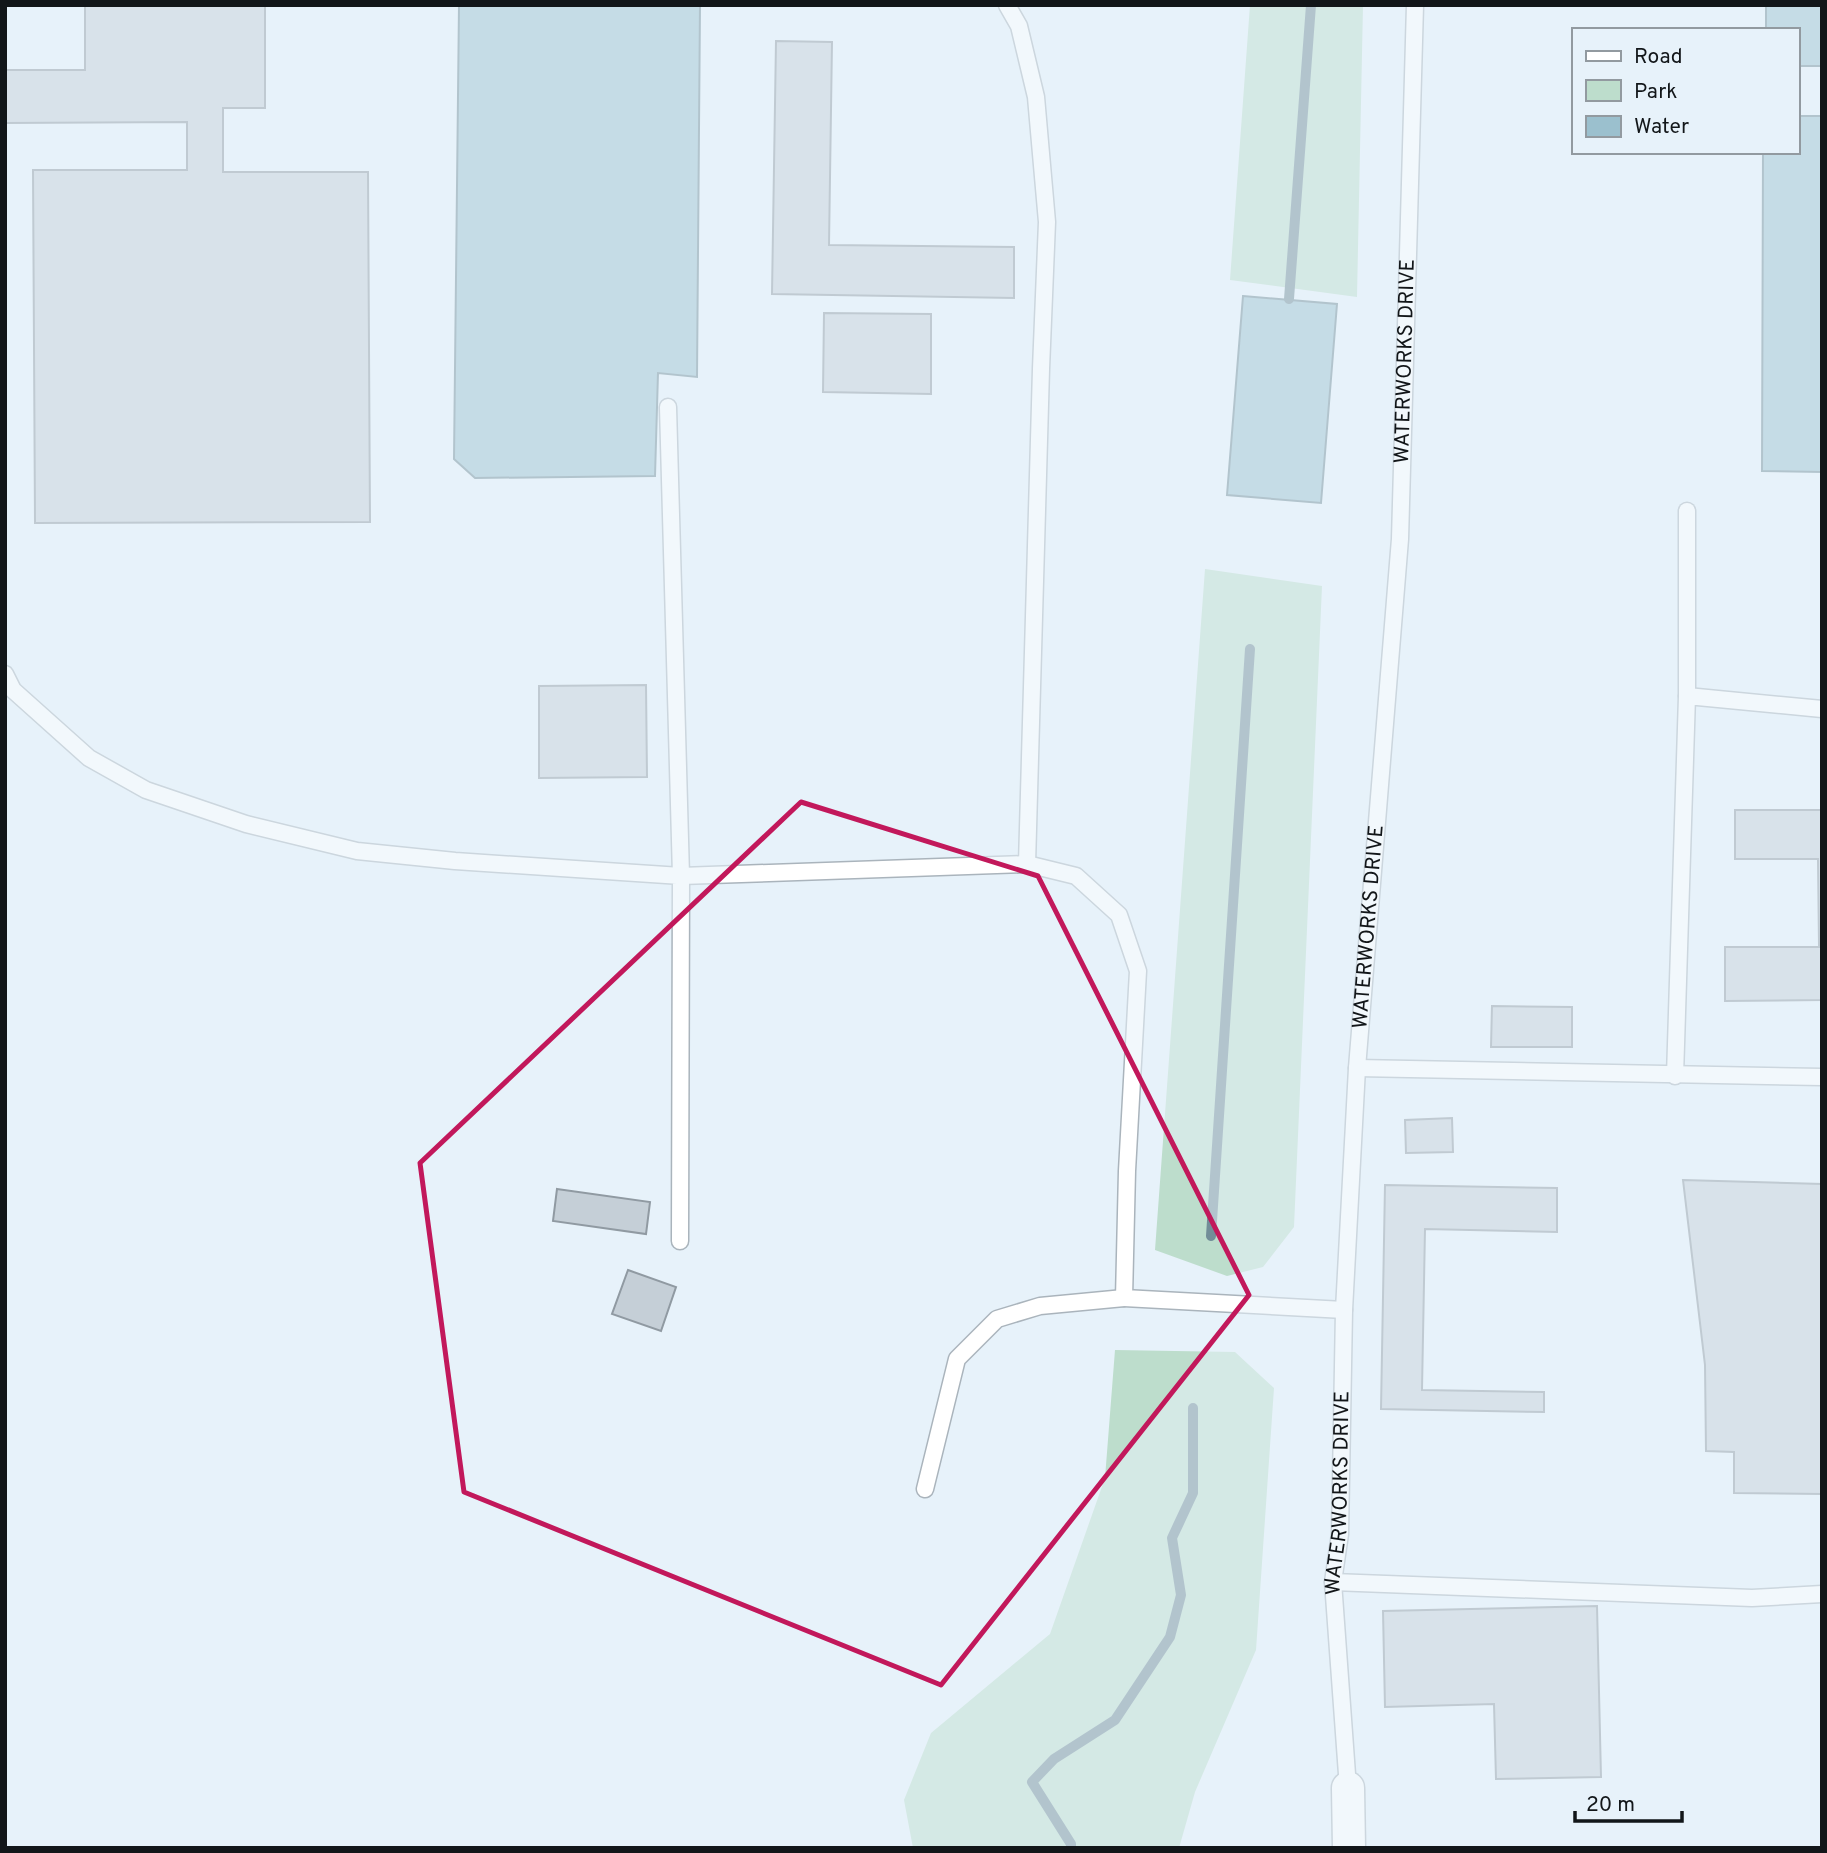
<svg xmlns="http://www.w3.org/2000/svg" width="1827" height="1853" viewBox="0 0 1827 1853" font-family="Overpass,sans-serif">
  <rect width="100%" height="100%" fill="#e7f2fa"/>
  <path fill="#bdddcc" d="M1250,5H1363L1357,297L1230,280Z
    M1205,569L1322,586L1294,1227L1263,1267L1227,1276L1155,1250Z
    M1115,1350L1235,1352L1274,1388L1256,1650L1195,1792L1179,1848H913L904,1800L931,1733L1050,1634L1105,1478Z"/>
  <path fill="#9bc0ce" stroke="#728d98" stroke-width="2" d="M459,5H700L697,377L658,373L655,476L475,478L454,459Z
    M1766,5H1822V66H1797V30H1766Z
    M1797,116H1822V472L1762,471L1763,152H1797Z
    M1243,296L1337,304L1321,503L1227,495Z"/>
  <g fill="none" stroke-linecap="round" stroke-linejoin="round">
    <path stroke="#728d98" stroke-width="10" d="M1289,299L1311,5
      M1211,1236L1250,649
      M1071,1848V1844L1032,1782L1054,1759L1115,1720L1170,1637L1181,1595L1172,1538L1193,1493V1408"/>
  </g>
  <path fill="#c5cfd7" stroke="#909aa2" stroke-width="2" d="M85,5H265V108H223V172H368L370,522L35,523L33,170H187V122L5,123V70H85Z
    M776,41L832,42L829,245L1014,247V298L772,294Z
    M824,313L931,314V394L823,392Z
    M646,685L647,777L539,778V686Z
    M1735,810H1822V1000L1725,1001V947H1819L1818,859H1735Z
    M1492,1006L1572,1007V1047H1491Z
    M1452,1118L1453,1152L1406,1153L1405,1120Z
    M1683,1180L1822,1184V1494L1734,1493V1452L1706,1451L1705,1365Z
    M1385,1185L1557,1188V1232L1425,1229L1422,1390L1544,1392V1412L1381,1409Z
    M557,1189L650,1202L646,1234L553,1221Z
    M628,1270L676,1287L661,1331L612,1314Z
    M1597,1606L1601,1777L1496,1779L1494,1704L1385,1707L1383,1611Z"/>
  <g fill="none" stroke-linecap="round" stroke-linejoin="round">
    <g stroke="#aab4bc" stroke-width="19">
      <g id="service">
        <path d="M1007,5L1019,26L1036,97L1047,222L1041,369L1027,864"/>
        <path d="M668,407L681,876L1027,864L1076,876L1119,915L1138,971L1127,1171L1124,1298L1344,1310"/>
        <path d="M5,674L13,690L89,758L146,790L246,824L357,851L455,861L681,876L680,1241"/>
        <path d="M1687,696V511"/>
        <path d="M1357,1068L1822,1077"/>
        <path d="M1675,1076L1687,696L1822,709"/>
        <path d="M925,1489L957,1359L997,1319L1040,1306L1124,1298"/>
        <path d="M1333,1582L1752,1598L1822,1594"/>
        <path id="s1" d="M1348,1788L1333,1582L1340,1534L1344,1310L1357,1068L1400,539L1415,5"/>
      </g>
    </g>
    <g stroke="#aab4bc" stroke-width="35">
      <path id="minor" d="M1348,1788L1349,1848"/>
    </g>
    <use href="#service" stroke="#fff" stroke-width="16"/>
    <use href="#minor" stroke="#fff" stroke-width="32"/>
  </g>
  <path d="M0 0H1827V1853H0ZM801,802L1038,876L1249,1295L941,1685L464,1492L420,1163Z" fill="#e7f2fa" fill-opacity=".55" fill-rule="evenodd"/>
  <path fill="none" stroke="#c2185b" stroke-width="5" stroke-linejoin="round" d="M801,802L1038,876L1249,1295L941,1685L464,1492L420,1163Z"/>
  <g text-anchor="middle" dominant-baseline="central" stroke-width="7" stroke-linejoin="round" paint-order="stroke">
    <g font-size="21" fill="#121619" stroke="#e7f2fa">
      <text stroke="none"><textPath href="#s1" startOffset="1430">WATERWORKS DRIVE</textPath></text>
      <text stroke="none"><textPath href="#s1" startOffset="863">WATERWORKS DRIVE</textPath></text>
      <text stroke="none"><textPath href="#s1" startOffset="296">WATERWORKS DRIVE</textPath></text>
    </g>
  </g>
  <rect width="1827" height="1853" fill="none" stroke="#121619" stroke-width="14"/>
  <rect x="1572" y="28" width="228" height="126" fill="#e7f2fa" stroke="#929aa0" stroke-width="2"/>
  <rect x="1586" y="51" width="35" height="10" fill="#ffffff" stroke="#929aa0" stroke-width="2"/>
  <text x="1634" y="63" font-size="21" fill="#121619">Road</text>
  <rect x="1586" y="80" width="35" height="21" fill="#bdddcc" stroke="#929aa0" stroke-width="2"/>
  <text x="1634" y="98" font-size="21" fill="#121619">Park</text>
  <rect x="1586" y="116" width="35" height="21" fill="#9bc0ce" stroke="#929aa0" stroke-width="2"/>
  <text x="1634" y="133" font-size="21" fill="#121619">Water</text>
  <path d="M1575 1811v10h107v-10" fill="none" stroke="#121619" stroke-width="3.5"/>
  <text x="1586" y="1811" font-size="21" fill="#121619" stroke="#e7f2fa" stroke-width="5" paint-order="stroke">20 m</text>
</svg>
